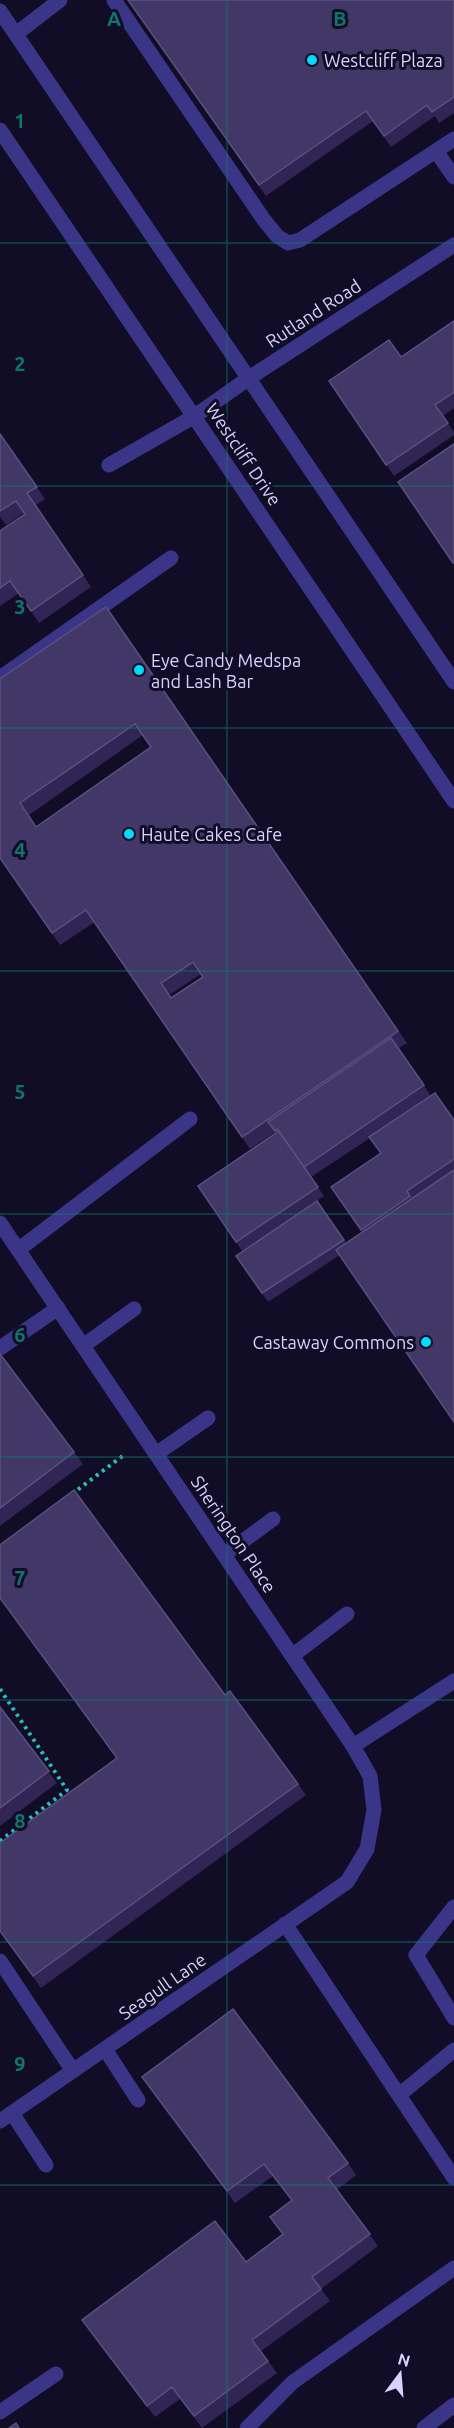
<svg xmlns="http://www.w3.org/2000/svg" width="454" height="2428" viewBox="0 0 454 2428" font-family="Ubuntu,sans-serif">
  <rect width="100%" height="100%" fill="#120d26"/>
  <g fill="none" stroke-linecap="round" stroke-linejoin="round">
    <path stroke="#26bfbb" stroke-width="4" stroke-dasharray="3 4.5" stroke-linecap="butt" d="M72,1494L124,1455
      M0,1689L67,1790L0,1841"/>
    <path stroke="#3b3588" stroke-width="15" d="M114,0L264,220L277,236L288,243L300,240L454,139
      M0,11L454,682
      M16,34L60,0
      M0,130L454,801
      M436,151L454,177
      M109,465L195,416L249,378L454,245
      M0,678L171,558
      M0,1223L353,1746L370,1776L374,1810L367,1849L347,1882L0,2121
      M18,1250L190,1119
      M83,1346L134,1309
      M0,1348L58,1308
      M156,1454L208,1418
      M224,1555L273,1519
      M292,1656L347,1614
      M353,1746L454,1681
      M454,1907L416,1955L454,2018
      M285,1924L454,2178
      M0,1961L73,2071
      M105,2049L138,2100
      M399,2095L454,2050
      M12,2113L46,2165
      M0,2412L56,2374
      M247,2428L293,2382L454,2268
      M424,2428L454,2405"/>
  </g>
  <path fill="#302555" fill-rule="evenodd" d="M127,0H454V113L439,123L435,116L391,147L373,121L266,196Z
    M454,321V408L443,416L454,432V435L394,476L329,381L401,357Z
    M0,433L45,499L36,505L91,587L39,623L19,593L0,606V531L25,514L24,513L6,525L0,517Z
    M106,607L407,1043L399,1048L431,1096L454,1120V1422L340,1255L268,1302L236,1256L317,1201L346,1243L362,1232L331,1187L381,1154L370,1138L311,1177L306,1170L324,1196L242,1251L198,1186L276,1133L275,1132L250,1149L95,922L60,945L0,858V679ZM143,735L151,747L36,827L29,815ZM201,974L203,977L171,998L169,995Z
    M0,1354L83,1464L0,1526Z
    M0,1707L57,1783L0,1826Z
    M298,1784L306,1795L41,1988L0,1931Z
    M142,2077L348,2163L356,2175L337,2190L378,2246L321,2289L330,2301L261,2351L277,2373L202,2428L180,2399L155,2417L82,2320L246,2262L283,2235L292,2201L273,2176L235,2203Z"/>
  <path fill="#423867" stroke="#5a507f" stroke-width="1.5" fill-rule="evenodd" d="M128,0H454V97L432,112L427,105L384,136L366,111L259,185Z
    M454,321V392L435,405L448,423L386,465L329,381L389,340L401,357Z
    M0,434L37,487L27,493L83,575L31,611L10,581L0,588V531L25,514L16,501L0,511Z
    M454,444V562L453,563L398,482Z
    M106,607L398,1031L242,1137L86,910L52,933L0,858V679ZM135,724L151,747L36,827L20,803ZM193,962L203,977L171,998L161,983Z
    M391,1038L424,1085L304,1167L277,1129L275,1131L268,1122Z
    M435,1093L454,1120V1159L407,1191L410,1196L361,1230L331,1187L381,1153L369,1137Z
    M279,1131L318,1187L236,1242L198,1186Z
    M454,1170V1422L336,1250Z
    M317,1201L344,1240L262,1293L236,1256Z
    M0,1354L74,1452L0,1508Z
    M74,1490L225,1695L230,1691L298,1784L33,1976L0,1931V1843L117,1758L0,1598V1545Z
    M0,1707L49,1771L0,1808Z
    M233,2009L348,2163L328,2178L370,2234L312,2277L321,2289L252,2340L268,2361L194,2416L172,2387L147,2406L82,2320L215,2221L246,2262L283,2234L270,2217L292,2200L264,2164L227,2191L142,2077Z
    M16,2423L19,2428H9Z"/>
  <path fill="none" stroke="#0f766e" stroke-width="1.5" stroke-opacity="0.55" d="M227,0V2428M0,243H454M0,486H454M0,728H454M0,971H454M0,1214H454M0,1457H454M0,1700H454M0,1942H454M0,2185H454"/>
  <g fill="#00dbfd" stroke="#120d26" stroke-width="2">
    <circle cx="312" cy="60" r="6"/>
    <circle cx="139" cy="670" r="6"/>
    <circle cx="129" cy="834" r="6"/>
    <circle cx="426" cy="1342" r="6"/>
  </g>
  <g text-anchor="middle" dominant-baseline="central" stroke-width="6" stroke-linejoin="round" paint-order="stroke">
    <g font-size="18" fill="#d9d2ff" stroke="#120d26" text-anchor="start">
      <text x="324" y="60">Westcliff Plaza</text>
      <text x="151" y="660">Eye Candy Medspa<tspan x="151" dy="21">and Lash Bar</tspan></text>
      <text x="141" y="834">Haute Cakes Cafe</text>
      <text x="414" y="1342" text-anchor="end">Castaway Commons</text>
    </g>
    <g font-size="18" fill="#d9d2ff" stroke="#120d26">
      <text transform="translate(313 313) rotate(-33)">Rutland Road</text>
      <text transform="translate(244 454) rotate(56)">Westcliff Drive</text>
      <text transform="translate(234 1534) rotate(56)">Sherington Place</text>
      <text transform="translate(162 1986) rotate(-35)">Seagull Lane</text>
    </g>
  </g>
  <g font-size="20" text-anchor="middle" font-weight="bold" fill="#0f766e" stroke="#120d26" stroke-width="6" stroke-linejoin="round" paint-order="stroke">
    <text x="114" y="26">A</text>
    <text x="340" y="26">B</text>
    <text x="20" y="128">1</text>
    <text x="20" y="371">2</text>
    <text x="20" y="614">3</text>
    <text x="20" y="857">4</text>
    <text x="20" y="1099">5</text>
    <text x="20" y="1342">6</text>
    <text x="20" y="1585">7</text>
    <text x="20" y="1828">8</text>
    <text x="20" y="2071">9</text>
  </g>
  <g transform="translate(400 2374) rotate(16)" stroke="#120d26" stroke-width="4.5" paint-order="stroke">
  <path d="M0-4.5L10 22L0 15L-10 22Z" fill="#d9d2ff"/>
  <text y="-9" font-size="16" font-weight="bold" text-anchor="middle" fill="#d9d2ff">N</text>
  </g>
</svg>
